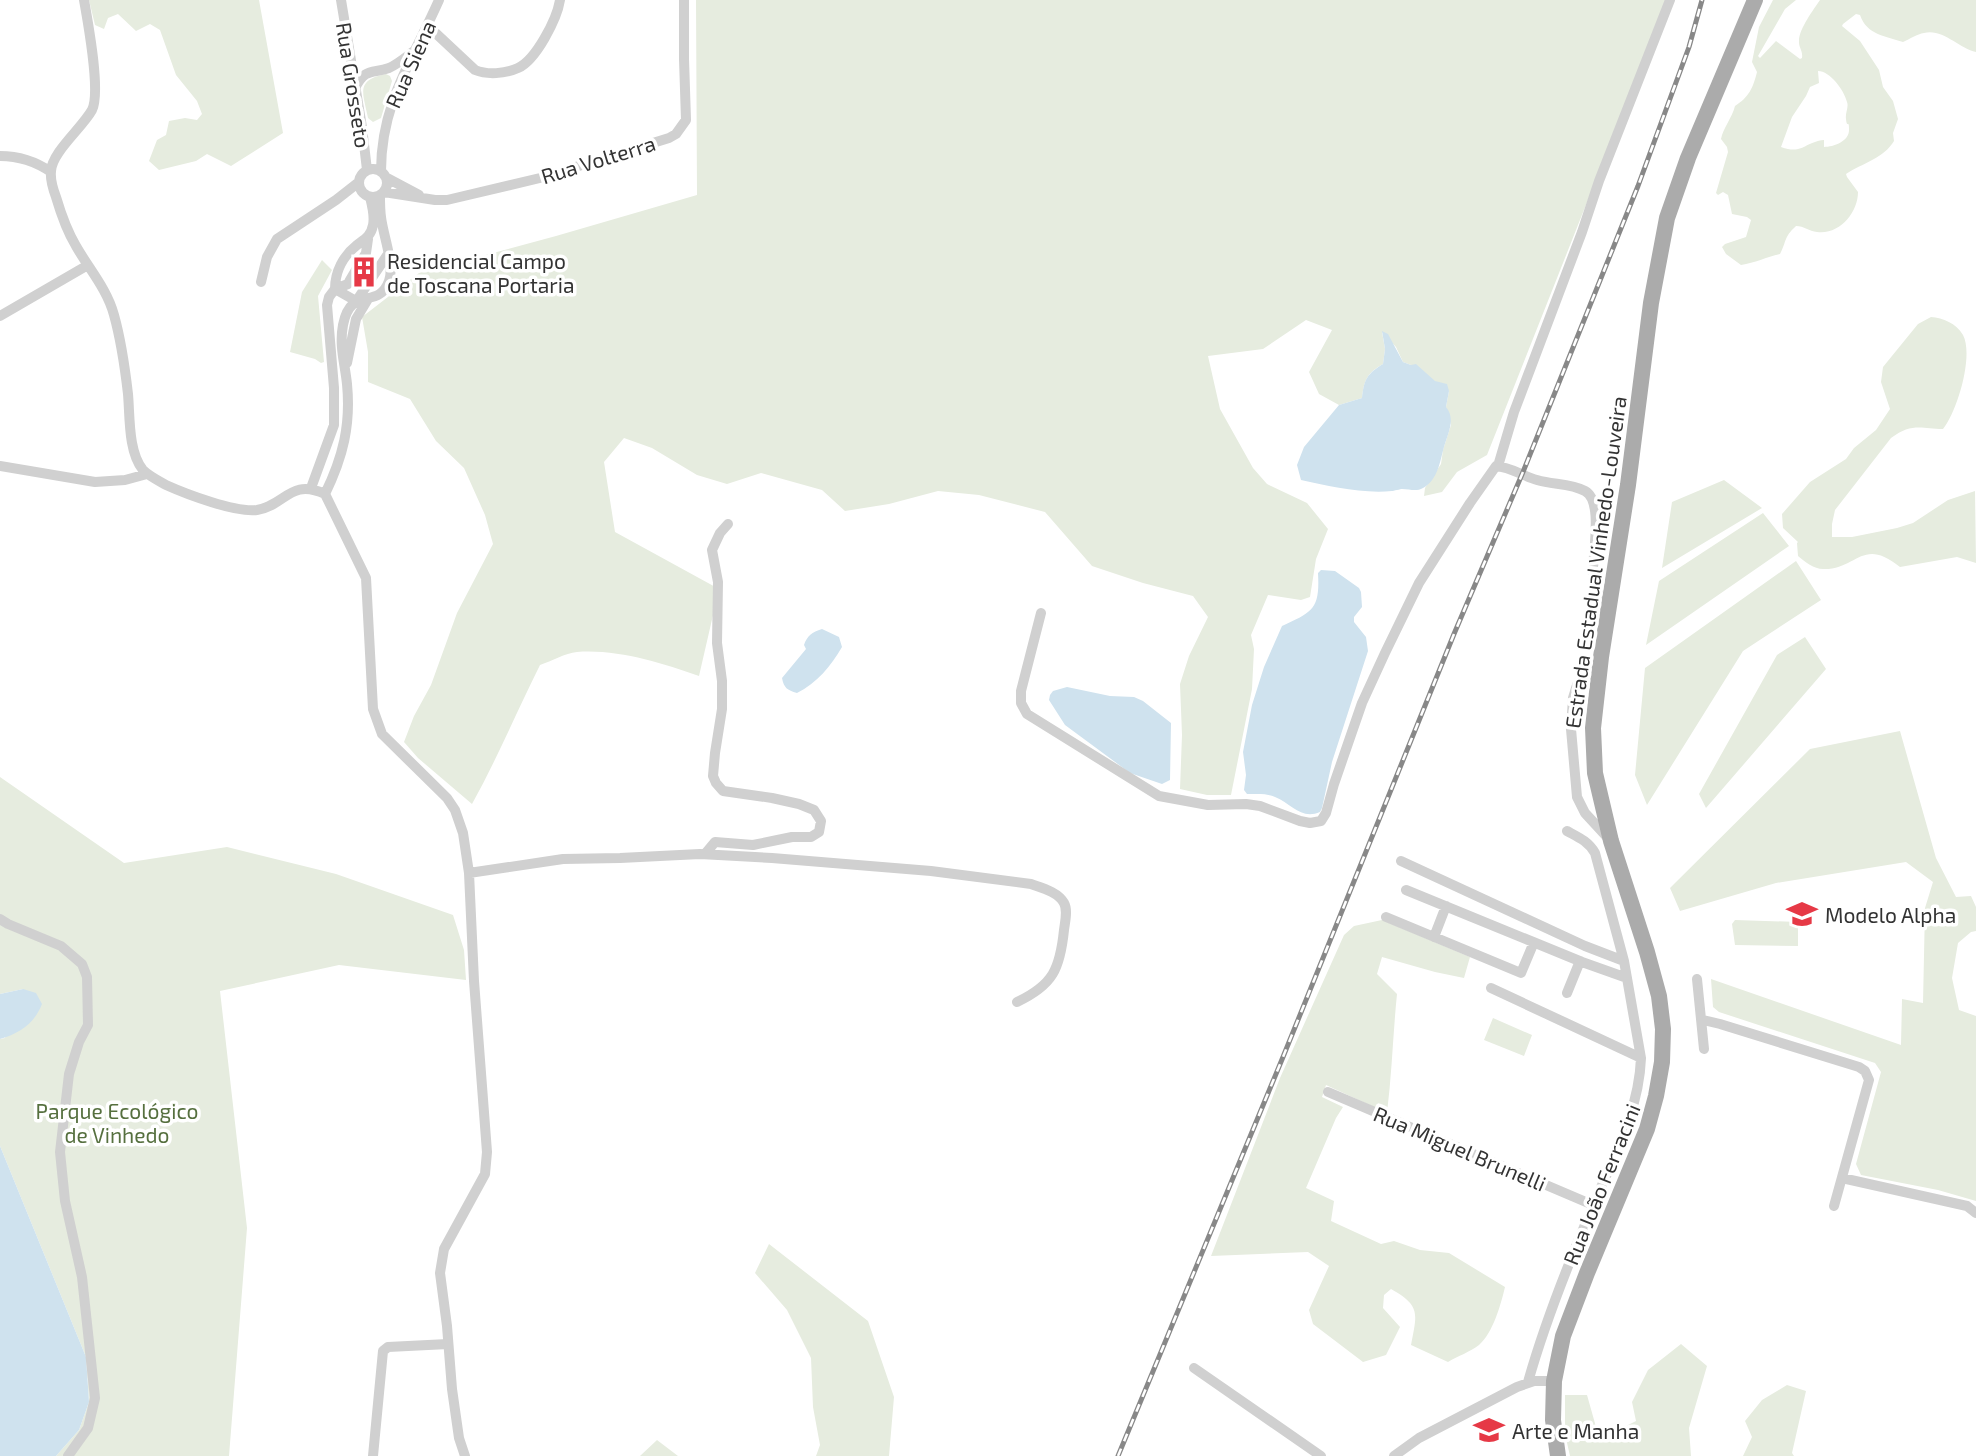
<svg xmlns="http://www.w3.org/2000/svg" width="1976" height="1456" viewBox="0 0 1976 1456" font-family="'Exo 2',sans-serif">
  <rect width="100%" height="100%" fill="#fff"/>
  <path fill="#e6ecdf" fill-rule="evenodd" d="M89,0H259L283,133L231,166L207,154L196,161L159,170L149,161L157,140L166,135L169,121L185,118L197,120L202,114L197,101L176,75L160,30L150,24L136,31L118,14L108,18L104,29L95,25Z
    M696,0H1667L1487,455L1457,472L1442,492L1424,496L1425,488L1441,464L1443,450L1451,425L1446,407L1449,391L1411,365L1403,362L1396,347L1382,332L1385,349L1383,364C1367,373 1364,380 1362,398L1339,405L1319,394L1309,372L1332,330L1306,320L1263,349L1208,356L1220,409L1253,468L1267,484L1307,503L1328,529L1316,559L1310,597L1301,600L1268,595L1251,635L1254,649L1252,689L1231,795H1207L1180,789L1182,735L1180,684L1189,656L1208,617L1193,596L1143,583L1092,566L1045,512L979,495L938,491L889,504L845,511L822,490L761,473L727,484L697,475L652,448L624,438L604,462L615,532L719,589L699,676C661,663 618,649 577,652C565,653 552,661 540,665C517,711 497,759 472,804L418,758L404,742L414,716L431,685L457,613L493,544L485,515L464,468L436,441L410,399L368,382V352L362,317L419,273L556,236L697,195Z
    M1773,0H1796L1785,9L1758,56L1760,58L1776,41L1800,59L1802,58C1803,51 1799,48 1799,42C1798,30 1814,9 1820,0H1976V52C1959,48 1942,28 1924,33C1917,34 1910,39 1903,42C1885,36 1867,35 1860,15L1856,14L1843,24L1842,26L1860,41L1879,70L1883,87L1893,101L1898,119L1893,133L1894,141C1884,158 1863,163 1846,174L1847,177L1858,192C1858,212 1840,235 1817,232C1809,231 1804,226 1796,226C1783,238 1787,241 1780,254C1766,257 1755,263 1741,265L1726,254L1722,247L1725,244L1746,237L1751,220L1747,217L1732,214L1728,195L1723,192L1718,195L1716,193L1728,152L1727,147L1721,139C1723,128 1732,118 1735,106C1749,97 1753,88 1757,72L1752,62L1759,27ZM1818,71C1830,71 1844,90 1847,102C1849,107 1845,113 1846,119C1847,129 1849,119 1849,129C1850,141 1834,147 1824,147V140C1804,142 1803,155 1781,147L1792,117L1806,96L1810,87L1819,83Z
    M386,74L390,76L392,81L381,118L373,122L368,118C363,93 355,80 386,74Z
    M322,260L332,270L318,296L324,362L321,363L315,359L290,352L302,292Z
    M1931,317C1943,318 1956,323 1963,335C1974,356 1957,412 1943,429C1920,428 1911,423 1891,438L1835,510L1832,524V537H1852L1897,528L1913,523L1948,500L1975,491L1976,563L1957,557L1900,567C1862,536 1857,570 1823,569C1814,569 1805,562 1798,556L1797,543L1798,542L1783,528L1782,514L1810,482L1846,459L1854,448L1876,430L1890,409L1881,382L1883,367L1918,324Z
    M1724,480L1762,508L1662,568L1672,502Z
    M1763,513L1789,546L1646,645L1659,581Z
    M1796,561L1821,600L1743,651L1647,805L1635,775L1645,668Z
    M1805,637L1826,669L1706,808L1699,794L1777,655Z
    M1900,731L1936,858L1956,897L1971,896L1976,907V931L1971,932L1958,943L1952,978L1959,1010L1976,1016V1201L1938,1190L1861,1175L1856,1164L1881,1072L1875,1063L1719,1012L1713,1007L1711,979L1901,1045L1902,999L1923,1003L1925,908L1933,882L1906,862L1776,883L1680,911L1670,888L1810,749Z
    M0,777L124,863L227,847L336,874L453,915L464,950L466,980L339,965L220,991L247,1228L229,1456H56L79,1430L89,1402L86,1357L0,1146V1039L5,1038L23,989L0,994Z
    M1382,920L1470,957L1464,978L1435,972L1382,957L1377,974L1397,994C1393,1033 1392,1073 1387,1113L1326,1085L1322,1097L1343,1107L1336,1118L1306,1188L1334,1201L1331,1221L1381,1244L1394,1241L1420,1250L1449,1253L1505,1287C1501,1304 1493,1333 1479,1345C1470,1352 1458,1356 1448,1362L1411,1345C1417,1313 1421,1306 1391,1289L1384,1295L1383,1308L1400,1327L1386,1355L1363,1362L1313,1324L1309,1310L1329,1266L1308,1252L1211,1256L1280,1078L1344,935L1354,926Z
    M1735,920L1798,922V946L1735,945L1732,924Z
    M1493,1018L1532,1035L1524,1056L1484,1040Z
    M769,1244L868,1321L894,1397L889,1456H816L820,1445L813,1407L811,1358L787,1310L755,1273Z
    M1681,1344L1707,1366L1689,1428L1691,1456H1570L1565,1434V1395H1587L1598,1434L1616,1431L1636,1421L1632,1402L1648,1370Z
    M1787,1385L1806,1391L1792,1453L1794,1456H1743L1752,1437L1745,1421L1762,1400Z
    M657,1440L678,1456H640Z"/>
  <path fill="#cfe2ee" d="M1382,331L1388,334L1403,362L1411,365L1416,364L1435,381L1447,384L1449,391L1446,407C1456,419 1448,433 1444,447C1440,461 1438,480 1423,488C1416,492 1410,489 1402,489C1401,489 1393,491 1392,491C1362,494 1329,486 1301,480L1297,465L1304,447L1339,405L1362,398C1364,379 1367,374 1383,364L1385,349Z
    M1321,570L1335,571L1359,588L1361,592L1362,607L1354,617V622L1366,637L1368,651L1332,762L1322,808L1320,812C1301,820 1292,804 1275,797C1267,793 1257,794 1247,794L1244,790L1246,775L1243,752L1252,705L1264,667L1282,626C1313,612 1320,609 1318,573Z
    M822,629L839,637L842,647C831,666 817,683 797,693C787,690 784,688 782,678L806,649L804,645C807,636 812,632 822,629Z
    M1067,687L1110,696L1134,697L1143,701L1171,723L1170,780L1162,784L1130,773L1065,725L1049,700L1050,695L1053,691Z
    M23,989L36,993L42,1004C34,1024 20,1033 0,1039V994Z
    M0,1146L86,1357L89,1402L79,1430L56,1456H0Z"/>
  <g fill="none" stroke-linecap="round" stroke-linejoin="round">
    <path stroke="#d0d0d0" stroke-width="10" d="M84,0C88,23 101,92 92,110C82,128 52,152 51,171C50,180 53,189 56,197C61,214 67,231 76,246C89,269 107,289 114,315C121,340 125,368 128,394C130,416 128,452 143,470C149,476 159,481 166,485C186,494 236,513 257,510C286,505 290,478 325,494
      M341,0L362,127L367,170
      M428,26L475,70C487,75 505,74 518,68C536,60 557,19 560,0
      M355,88C366,67 372,74 389,68C398,64 406,57 414,51
      M0,156C19,156 35,161 51,172
      M359 183a14 14 0 1 1 28 0a14 14 0 1 1-28 0Z
      M381,171C381,103 413,59 439,0
      M387,178L419,195
      M384,192L435,200H447L540,178L669,138L676,134L686,120L684,59V0
      M261,282L267,257L277,239L336,200L359,182
      M335,289L348,284L350,280L366,253L368,239
      M335,289L356,301
      M357,300L388,254
      M0,316L88,265
      M347,363L356,319L368,299
      M0,466L95,482L125,480L147,474
      M1498,466L1514,412L1582,232L1599,181L1670,0
      M311,488L334,425V388L327,305L329,297L335,289C335,272 343,256 357,245C365,239 371,236 373,225C375,216 372,205 370,197
      M325,494L366,578L373,709L382,734L447,798L455,810L463,833L469,873L474,981L487,1152L485,1174L444,1249L440,1273L447,1326L452,1389L459,1438L465,1456
      M325,494C343,457 351,425 347,384C345,364 339,346 343,325C351,284 378,311 389,281C395,265 383,235 381,217C380,210 380,203 380,196
      M1041,613L1021,691V703L1027,714L1159,796L1208,805L1246,804L1260,806L1300,821L1310,823L1321,821L1326,813L1334,784L1362,703L1385,653L1419,583L1470,503L1496,466C1510,467 1523,476 1537,480C1553,485 1570,483 1585,491C1604,501 1592,556 1593,575C1594,588 1601,599 1607,611
      M1601,657L1585,670L1577,685L1573,698L1571,729L1577,797L1585,813L1608,838
      M705,854L715,842L753,845L792,837H811L819,832L821,821L814,810L799,804L772,798L723,791L716,783L713,776L715,753L722,709V681L717,643L718,582L712,550L720,533L728,524
      M1401,861L1585,946L1624,961
      M469,873L563,859L620,858L700,854L772,858L931,871L1031,884C1042,888 1058,892 1064,903C1068,910 1065,922 1064,930C1060,969 1053,985 1017,1002
      M1406,890L1582,962L1627,978
      M1386,917L1521,973L1534,942
      M0,919L8,924L61,946L82,964L87,977L88,1025L79,1042L69,1074L60,1152L65,1201L82,1277L95,1398L88,1428L68,1456
      M1434,937L1446,906
      M1697,979L1704,1049
      M1491,988L1641,1058
      M1567,993L1580,961
      M1703,1020L1720,1024L1859,1067L1865,1071L1869,1080L1834,1206
      M1328,1092L1593,1205
      M1842,1178L1967,1206L1976,1213
      M1194,1368L1321,1456
      M1528,1382C1545,1322 1568,1264 1593,1206C1613,1158 1639,1111 1641,1058L1624,961L1595,853C1588,841 1578,837 1567,831
      M373,1456L383,1351L388,1347L448,1344
      M1394,1456L1419,1438L1517,1387L1534,1381H1554"/>
    <path stroke="#ababab" stroke-width="16" d="M1558,1456L1553,1420L1554,1381L1563,1336L1587,1273L1647,1129L1656,1096L1662,1062L1663,1029L1659,996L1647,952L1611,841L1595,773L1593,728L1601,657L1628,485L1651,303L1667,218L1688,158L1755,0"/>
    <g stroke="#888" stroke-width="5">
      <path id="rail" d="M1118,1456L1283,1057L1454,634L1523,472L1638,186L1689,47L1702,0"/>
    </g>
    <use href="#rail" stroke="#fff" stroke-width="2.5" stroke-dasharray="8" stroke-linecap="butt"/>
  </g>
  <defs>
    <g id="building-bare" transform="scale(2.415)"><path d="M-4-6H4V6H1V3H-1V6H-4ZM-2.5-4.3h1.7v1.8h-1.7ZM.8-4.3h1.7v1.8H.8ZM-2.5-1h1.7V.8h-1.7ZM.8-1h1.7V.8H.8Z" fill="#e63946" stroke="#fff" stroke-width="2.5" paint-order="stroke"/></g>
    <g id="school-bare" transform="scale(2.415)"><path d="M0-5L7-2L0 1L-7-2ZM-4 1L0 2.5L4 1V4Q0 6-4 4Z" fill="#e63946" stroke="#fff" stroke-width="2.5" paint-order="stroke"/></g>
  </defs>
  <g fill-rule="evenodd">
    <use href="#building-bare" x="364" y="272"/>
    <use href="#school-bare" x="1802" y="914"/>
    <use href="#school-bare" x="1489" y="1430"/>
  </g>
  <g text-anchor="middle" dominant-baseline="central" stroke-width="7" stroke-linejoin="round" paint-order="stroke">
    <g font-size="21" fill="#333" stroke="#fff">
      <text transform="translate(410 64) rotate(-66)">Rua Siena</text>
      <text transform="translate(354 85) rotate(81)">Rua Grosseto</text>
      <text transform="translate(598 159) rotate(-17)">Rua Volterra</text>
      <text transform="translate(1595 562) rotate(-82)">Estrada Estadual Vinhedo-Louveira</text>
      <text transform="translate(1460 1148) rotate(23)">Rua Miguel Brunelli</text>
      <text transform="translate(1601 1184) rotate(-68)">Rua João Ferracini</text>
    </g>
    <g font-size="21" fill="#333" stroke="#fff" text-anchor="start">
      <text x="387" y="260">Residencial Campo<tspan x="387" dy="24">de Toscana Portaria</tspan></text>
      <text x="1825" y="914">Modelo Alpha</text>
      <text x="1512" y="1430">Arte e Manha</text>
    </g>
    <g font-size="21" fill="#56703f" stroke="#fff">
      <text x="117" y="1110">Parque Ecológico<tspan x="117" dy="24">de Vinhedo</tspan></text>
    </g>
  </g>
</svg>
